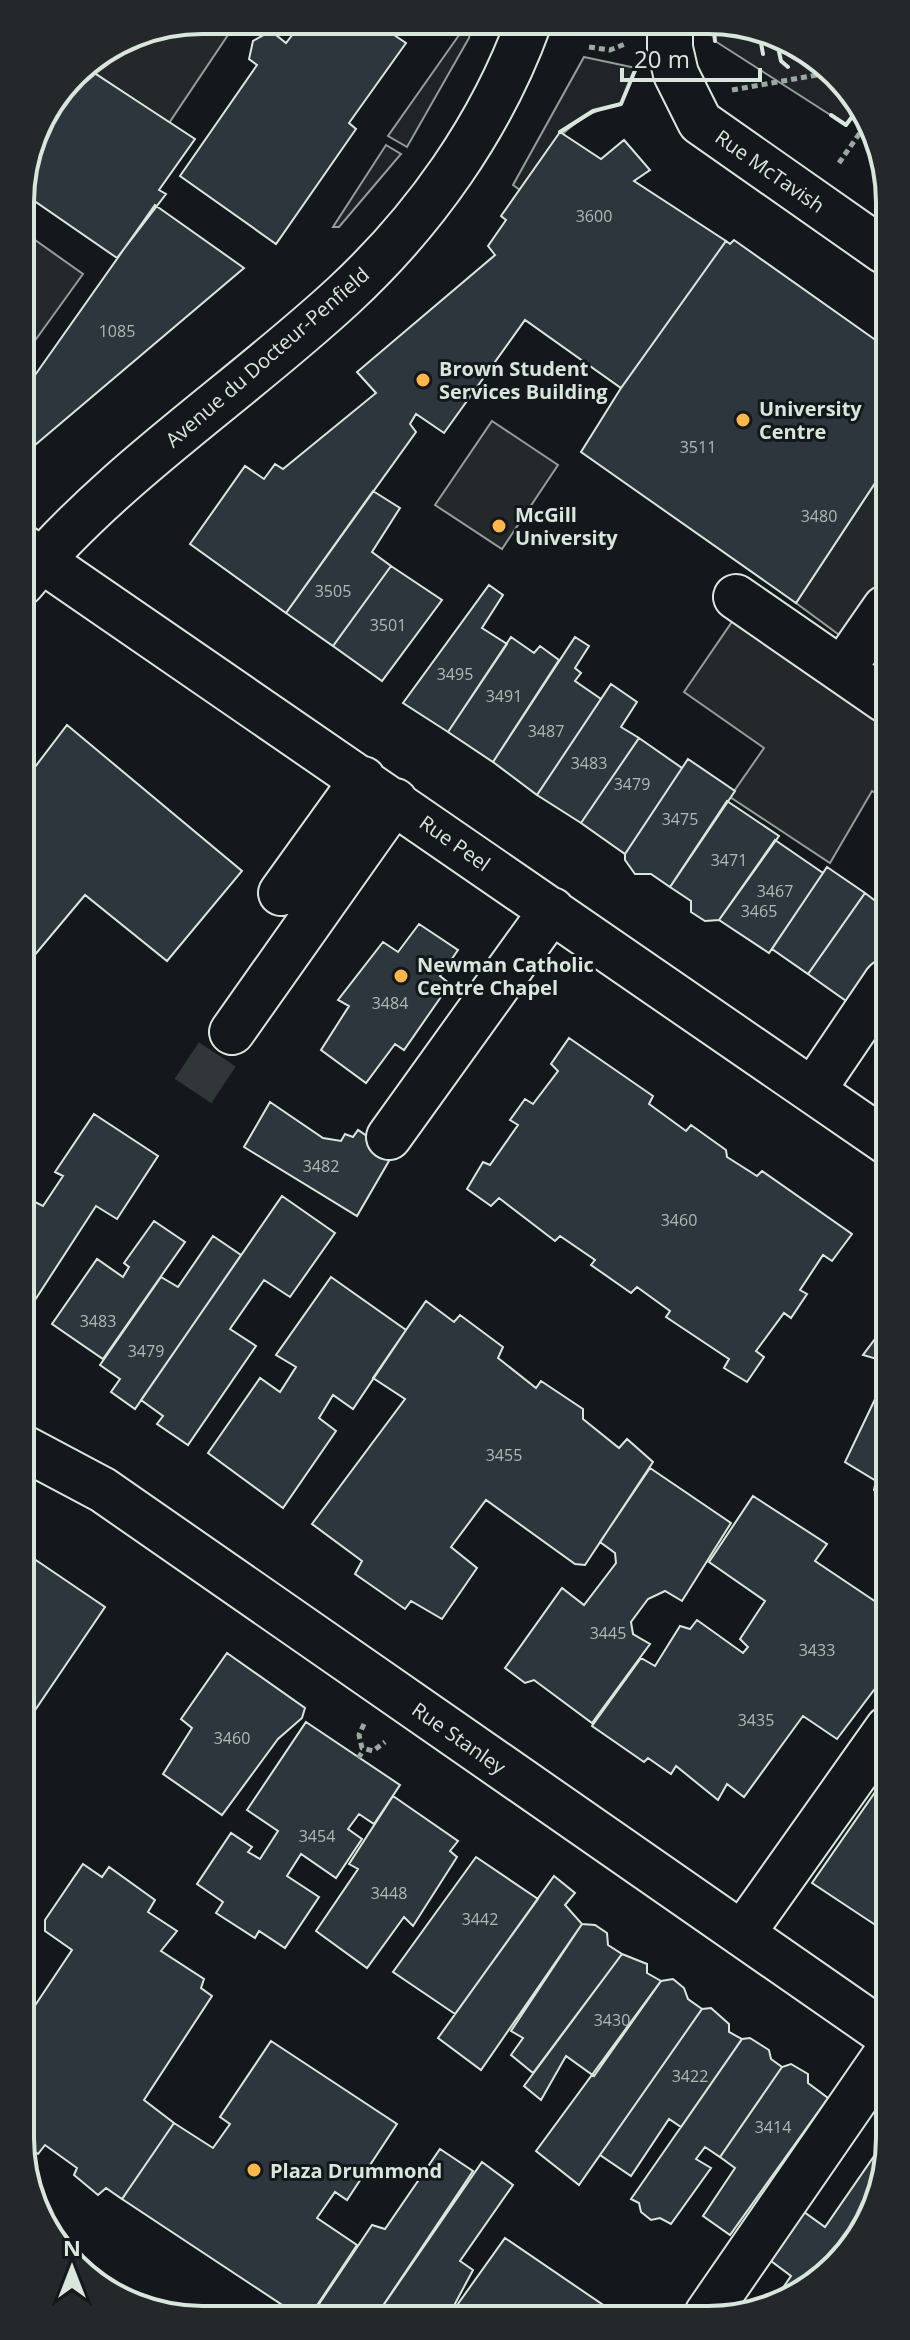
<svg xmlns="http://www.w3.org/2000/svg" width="910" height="2340" viewBox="0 0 910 2340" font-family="'Open Sans',sans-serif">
  <rect width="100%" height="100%" fill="#14181c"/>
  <path fill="#202428" stroke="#939e99" stroke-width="2" d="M713,23L744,24L836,73L857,110L846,125L715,41Z
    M464,28L470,32L469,38L407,147L388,136Z
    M584,57L636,68L621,104C569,113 549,149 520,190L513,185Z
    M386,145L401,154L339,227H333Z"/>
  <path fill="#24282b" stroke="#939e99" stroke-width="2" d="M202,20H238L169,123L83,65L133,34Z
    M21,230L83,274L21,360Z
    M492,421L558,465L502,549L435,505Z
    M885,468V650L876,662L796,603Z
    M736,616L886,719V799L872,791L830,863L730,797L764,748L684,692Z"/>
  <path fill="#2c363c" stroke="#d8e6dc" stroke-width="2" d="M303,21H394L388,31L406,43L349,123L356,129L276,244L180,176L257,65L249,59L253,41L271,31L286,43Z
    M82,65L195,139L159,190L166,194L117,258L20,191L39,122Z
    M560,132L601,159L624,140L650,170L634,181L726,241L621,388L525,320L444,433L416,414L410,424L416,432L286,613L190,544L245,466L264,479L275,464L283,469L376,393L357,372L495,255L488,246L506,220L501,216Z
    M155,205L244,268L28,451L21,446V395Z
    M734,240L884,346L885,468L796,603L581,452L621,388L726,241L730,244Z
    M373,491L400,508L372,552L391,566L333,646L286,613Z
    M391,566L442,600L382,681L333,646Z
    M489,585L503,595L482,628L507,644L448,732L403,703Z
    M511,637L534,653L540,646L559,660L493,762L448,732Z
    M575,637L589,646L575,668L581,673L575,681L601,699L537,795L493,762Z
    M611,684L637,702L621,727L639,738L581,823L537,795Z
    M67,725L242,871L167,961L85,895L23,969L22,784Z
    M639,738L682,768L625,854L581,823Z
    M688,759L735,791L670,887L651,874H635L625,860V854Z
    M727,801L779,836L719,920L705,921L691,912V901L670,887Z
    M775,840L823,873L769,953L719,920Z
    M827,867L865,893L808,974L772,949Z
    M865,893L886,909V947L849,1003L808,974Z
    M419,924L458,950L440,976L450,984L404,1050L395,1044L366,1083L321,1050L349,1006L338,1000L383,942L398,952Z
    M569,1038L653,1096L649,1104L686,1131L691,1125L726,1150L727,1157L757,1176L762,1171L852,1234L832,1261L823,1255L800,1290L807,1294L791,1318L784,1313L756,1351L764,1357L747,1382L724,1368L729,1359L666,1317L670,1311L637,1287L631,1293L591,1265L595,1260L560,1236L555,1241L499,1198L491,1206L467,1189L483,1162L490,1165L518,1125L510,1120L525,1099L533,1104L558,1071L551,1064Z
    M270,1102L323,1138L341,1141L345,1134L353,1137L358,1130L393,1154L357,1216L244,1147Z
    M94,1114L158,1156L117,1219L96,1206L24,1317L23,1196L43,1206L63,1176L55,1172Z
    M282,1196L335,1233L290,1297L264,1280L230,1329L256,1346L188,1445L157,1424L163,1416L141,1400Z
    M154,1221L185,1242L103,1359L52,1324L97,1259L123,1277L129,1267L124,1263Z
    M213,1236L241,1255L135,1409L111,1392L120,1379L100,1365L161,1277L178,1287Z
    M331,1277L406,1330L353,1409L333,1395L319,1418L336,1431L283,1508L208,1453L260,1378L280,1392L296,1367L276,1355Z
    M426,1301L454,1322L460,1315L503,1347L498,1358L536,1388L541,1381L583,1409V1419L619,1448L627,1439L653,1462L585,1565L575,1564L486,1500L451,1547L477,1568L442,1619L411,1601L405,1609L355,1574L362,1561L312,1524L405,1399L373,1378Z
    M887,1323V1362L863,1355Z
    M887,1374L888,1505L874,1490L876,1481L845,1462Z
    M650,1468L731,1523L682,1601L665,1591L648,1599L631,1622L633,1634L650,1644L592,1723L534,1680L525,1683L505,1668L562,1588L584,1605L616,1563L615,1553L600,1542Z
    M753,1496L827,1544L815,1561L888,1610V1697L874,1690L837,1739L803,1716L744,1797L727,1784L718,1800L676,1766L671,1774L648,1758L644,1762L592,1726L641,1658L655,1666L680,1626L690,1629L697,1620L743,1653L748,1647L740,1639L765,1601L709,1562Z
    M24,1552L105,1607L25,1725Z
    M227,1653L305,1708L302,1718L278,1739L222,1815L163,1774L192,1728L181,1719Z
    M306,1722L400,1785L374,1824L359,1814L348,1829L362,1839L336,1878L301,1854L287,1876L319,1897L285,1948L259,1931L255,1938L216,1913L223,1902L197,1884L231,1833L252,1847L248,1852L260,1859L278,1831L247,1810Z
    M889,1772V1934L812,1883Z
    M393,1796L458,1841L450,1851L457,1857L413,1926L404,1917L367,1968L316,1931L358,1869L349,1864Z
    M476,1857L538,1899L455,2014L393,1972Z
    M83,1864L102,1877L109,1867L155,1900L148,1912L177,1931L161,1951L204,1979L201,1988L212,1996L144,2100L174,2123L122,2199L106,2188L98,2195L74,2175L77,2168L45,2145L38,2154L26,2146V2019L72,1950L45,1931V1920Z
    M554,1876L575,1893L565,1905L582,1924L481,2070L438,2038Z
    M582,1924L595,1925L607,1933L608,1945L622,1954L533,2073L511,2055L523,2038L511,2031Z
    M622,1954L647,1964V1973L661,1981L594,2076L566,2056L541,2100L524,2086Z
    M673,1979L684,1988L688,1999L702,2009L579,2185L536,2151L661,1981Z
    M711,2008L729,2024V2032L742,2039L681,2127L669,2119L631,2176L600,2155L702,2009Z
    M750,2038L769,2050L771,2059L782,2067L720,2157L705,2147L696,2159L711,2168L671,2224L660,2218L651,2220L641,2212L639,2203L631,2199L742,2039Z
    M271,2041L397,2124L347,2200L335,2192L317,2218L357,2245L310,2316H299L122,2199L174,2123L213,2148L230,2124L220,2117Z
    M791,2064L808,2074V2083L828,2098L730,2235L703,2216L735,2168L720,2157L782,2067Z
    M888,2136L890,2149L852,2249L774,2301L791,2276L771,2261L804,2212L825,2227Z
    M440,2149L473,2171L376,2316H311L372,2225L385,2229Z
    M482,2162L513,2185L460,2261L473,2270L449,2315L376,2316Z
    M505,2238L618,2315H450Z"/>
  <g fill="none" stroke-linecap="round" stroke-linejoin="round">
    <path stroke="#313739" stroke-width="44" stroke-dasharray="44 22" stroke-linecap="butt" d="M193,1091L232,1032"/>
    <g stroke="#d8e6dc" stroke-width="48">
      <path id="minor" d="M670,23V48L676,74L700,122L884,251
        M21,546L887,1142
        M736,597L885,700
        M842,670L885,608
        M281,893L363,779
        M232,1032L395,801
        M813,1090L886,982
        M389,1137L552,910
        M24,1448L103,1490L889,2036
        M742,1934L888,1728
        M707,2314L889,2050"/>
    </g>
    <g stroke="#d8e6dc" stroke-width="48">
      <path id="major" d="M22,583C115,472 237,394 343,296C424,221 491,127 529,22"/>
    </g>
    <path stroke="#9da8a2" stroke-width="5" stroke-dasharray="6 4" stroke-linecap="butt" d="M589,47L610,50L625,44
      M732,90L834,72
      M839,163L866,124
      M364,1724L359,1735L362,1748L373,1751L385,1742
      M358,1758L364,1750"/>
    <use href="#minor" stroke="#14181c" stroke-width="44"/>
    <use href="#major" stroke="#14181c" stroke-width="44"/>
    <path stroke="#d8e6dc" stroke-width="4" d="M713,23L715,41
      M759,32L763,54
      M778,47L781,61L788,67
      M831,115L846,125L857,110
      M560,132L593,111L621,104L636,68"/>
  </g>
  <g fill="#ffb74d" stroke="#14181c" stroke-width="3">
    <circle cx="423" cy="380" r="8"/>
    <circle cx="743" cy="420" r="8"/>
    <circle cx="499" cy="526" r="8"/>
    <circle cx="401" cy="976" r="8"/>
    <circle cx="254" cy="2170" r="8"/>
  </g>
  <g text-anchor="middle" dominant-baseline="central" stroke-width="6" stroke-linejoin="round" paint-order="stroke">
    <g font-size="16" fill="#adbab4">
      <text x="594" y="216">3600</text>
      <text x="117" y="331">1085</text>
      <text x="698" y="447">3511</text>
      <text x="819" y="516">3480</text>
      <text x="333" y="591">3505</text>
      <text x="388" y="625">3501</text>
      <text x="455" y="674">3495</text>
      <text x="504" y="696">3491</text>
      <text x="546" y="731">3487</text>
      <text x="589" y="763">3483</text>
      <text x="632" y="784">3479</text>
      <text x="680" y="819">3475</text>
      <text x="729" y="860">3471</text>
      <text x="775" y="891">3467</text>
      <text x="759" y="911">3465</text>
      <text x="390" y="1003">3484</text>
      <text x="321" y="1166">3482</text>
      <text x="679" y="1220">3460</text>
      <text x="98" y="1321">3483</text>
      <text x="146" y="1351">3479</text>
      <text x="504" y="1455">3455</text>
      <text x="608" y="1633">3445</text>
      <text x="817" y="1650">3433</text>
      <text x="756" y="1720">3435</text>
      <text x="232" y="1738">3460</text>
      <text x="317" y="1836">3454</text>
      <text x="389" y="1893">3448</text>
      <text x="480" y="1919">3442</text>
      <text x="612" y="2020">3430</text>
      <text x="690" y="2076">3422</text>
      <text x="773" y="2127">3414</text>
    </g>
    <g font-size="20" fill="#d8e6dc" stroke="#14181c">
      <text transform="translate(770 171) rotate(35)">Rue McTavish</text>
      <text transform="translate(267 357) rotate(-41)">Avenue du Docteur-Penfield</text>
      <text transform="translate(455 843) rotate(35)">Rue Peel</text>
      <text transform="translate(459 1738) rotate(35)">Rue Stanley</text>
    </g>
    <g font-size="20" font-weight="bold" fill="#d8e6dc" stroke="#14181c" text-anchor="start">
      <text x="439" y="368">Brown Student<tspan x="439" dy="23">Services Building</tspan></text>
      <text x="759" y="408">University<tspan x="759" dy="23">Centre</tspan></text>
      <text x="515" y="514">McGill<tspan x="515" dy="23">University</tspan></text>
      <text x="417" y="964">Newman Catholic<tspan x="417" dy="23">Centre Chapel</tspan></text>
      <text x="270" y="2170">Plaza Drummond</text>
    </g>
  </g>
  <path d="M0 0H910V2340H0ZM202 34H708A168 168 0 0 1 876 202V2138A168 168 0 0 1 708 2306H202A168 168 0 0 1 34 2138V202A168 168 0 0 1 202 34Z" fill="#24282b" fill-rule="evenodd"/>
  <path fill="none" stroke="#d8e6dc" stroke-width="4" d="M202 34H708A168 168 0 0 1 876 202V2138A168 168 0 0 1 708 2306H202A168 168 0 0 1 34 2138V202A168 168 0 0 1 202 34Z"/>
  <g transform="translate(72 2268)" stroke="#14181c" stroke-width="6" paint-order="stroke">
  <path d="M0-6L14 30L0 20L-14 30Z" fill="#d8e6dc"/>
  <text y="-12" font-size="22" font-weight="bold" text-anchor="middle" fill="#d8e6dc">N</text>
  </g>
  <path d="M622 68v12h138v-12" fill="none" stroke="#d8e6dc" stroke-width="4"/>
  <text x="634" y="68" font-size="24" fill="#d8e6dc" stroke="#14181c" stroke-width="6" paint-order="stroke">20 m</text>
</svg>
